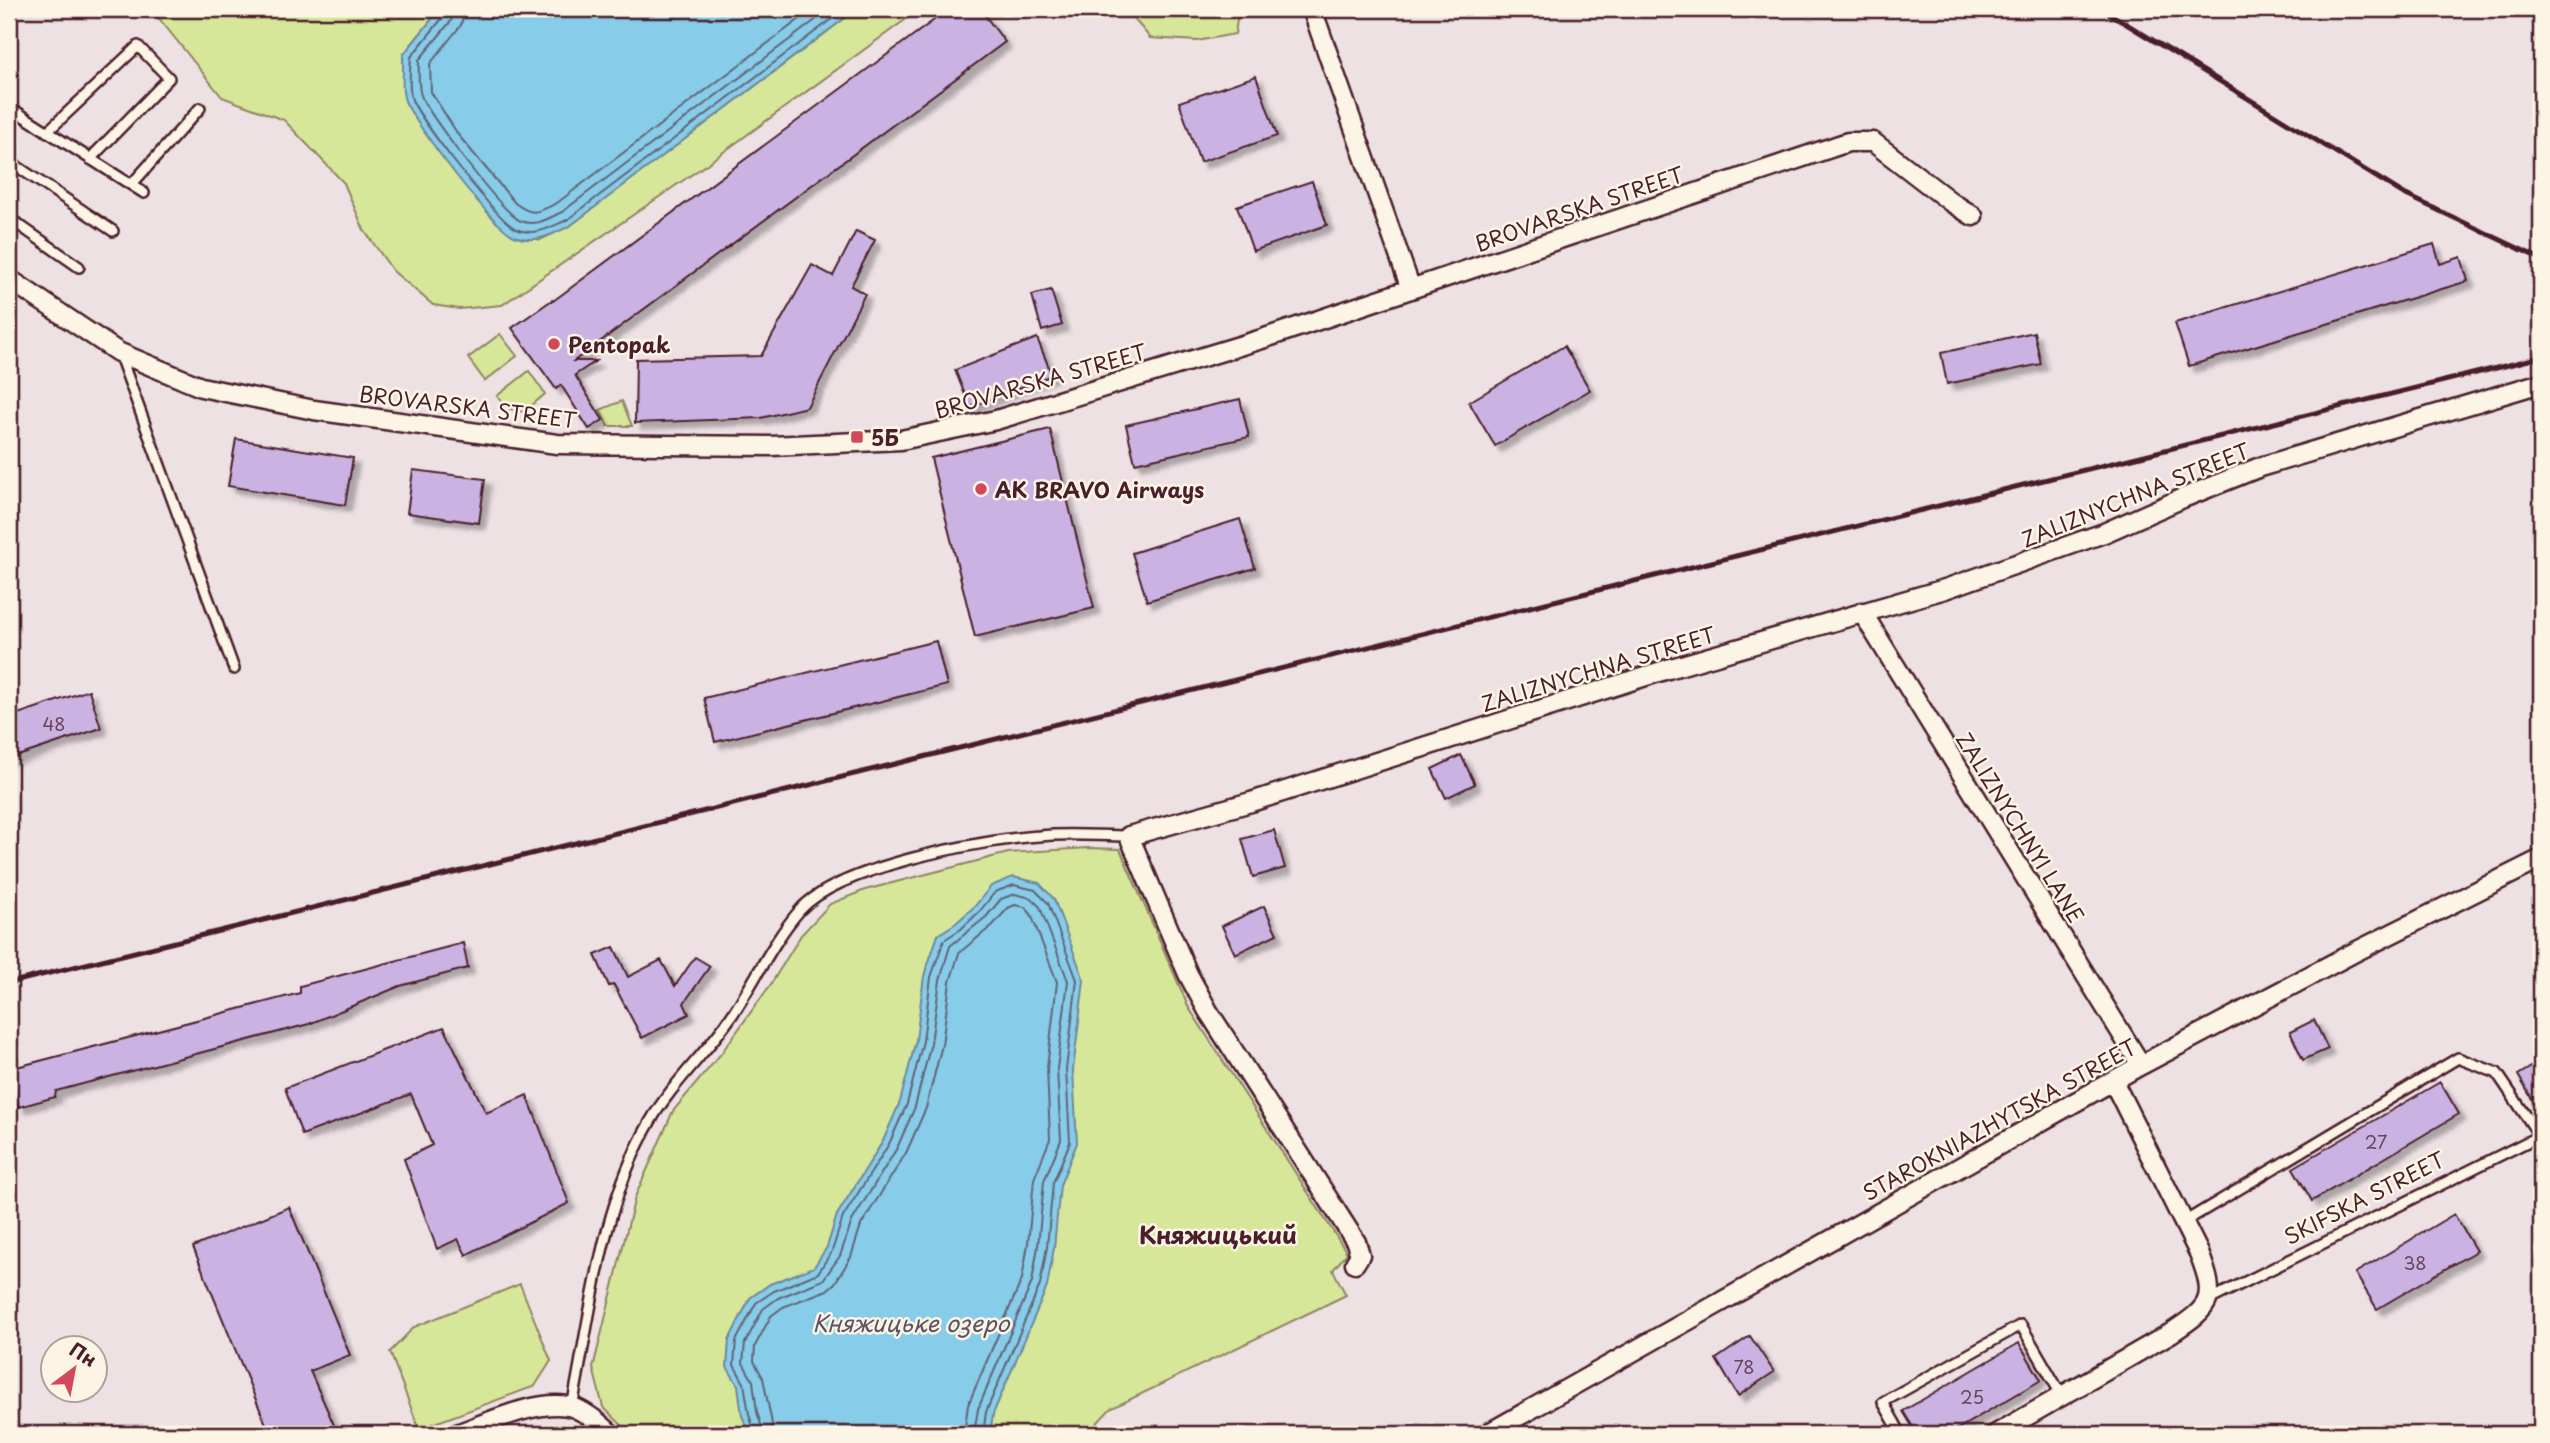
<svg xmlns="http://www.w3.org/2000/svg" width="2550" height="1443" viewBox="0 0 2550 1443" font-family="'Playpen Sans',sans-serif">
  <defs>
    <filter id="shadow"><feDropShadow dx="6" dy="6" stdDeviation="2" flood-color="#0004"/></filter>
  </defs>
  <rect width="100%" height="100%" fill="#ede1e4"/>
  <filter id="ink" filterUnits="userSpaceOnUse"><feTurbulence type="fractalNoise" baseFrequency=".0143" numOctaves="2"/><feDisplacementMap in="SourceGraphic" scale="14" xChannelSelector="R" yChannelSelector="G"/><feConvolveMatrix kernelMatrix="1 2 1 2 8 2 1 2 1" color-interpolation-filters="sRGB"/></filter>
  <g filter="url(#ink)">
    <path fill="#d6e79a" stroke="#908362" stroke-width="2" d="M154,9H440L403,55L405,101L438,151L497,223L540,240L570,226L857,9H920L707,164L502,305L459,309L433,305L393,271L364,230L344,183L284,120L222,97L154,12Z
      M1126,9H1228L1238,13L1235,34L1197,41L1150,38Z
      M500,334L517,356L485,381L468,358Z
      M529,371L545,394L524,412L507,408L497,396Z
      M622,401L632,426H608L600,410Z
      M1088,848L1120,849L1189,1008L1347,1253L1333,1270L1346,1295L1110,1409L1087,1434H631L603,1407L593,1368L635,1197L673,1111L720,1055L771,984L801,935L830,904L865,890L1008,853Z
      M520,1284L551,1361L535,1386L419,1429L390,1352L414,1327Z"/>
    <path fill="#87cce8" stroke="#6f879c" stroke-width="2" d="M440,9H857L570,226C552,234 535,245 514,236C491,225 418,128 406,103C400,91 404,69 403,55Z
      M1013,877L1039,883L1054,899L1084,980L1073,1070L1077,1143L1060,1185L1054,1248L1047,1287L993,1414L990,1434H750L742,1416L738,1385L727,1367L729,1340L750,1298L770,1284L814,1267L827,1247L837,1215L883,1141L900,1102L916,1040L924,976L938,935L956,923L975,906L991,886Z"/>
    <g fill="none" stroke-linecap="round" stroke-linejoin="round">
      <path stroke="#626477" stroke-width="2" d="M445,9L444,16L411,57C410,69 408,89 412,100C422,122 496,219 516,229C534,237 551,227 567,220L845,9
        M454,9L451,21L419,60C419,71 417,88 422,98C432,119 503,214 521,221C536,227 549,218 562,212L830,9
        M465,9L461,25L430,64L431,92L459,136L515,203C533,217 538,212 557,203L813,9
        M755,1434L749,1414L744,1383L734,1365L736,1341L756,1303L774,1291L818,1273L832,1251L843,1217L889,1144L907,1104L923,1041L931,977L944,940L961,929L980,911L995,892L1014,885L1035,890L1048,903L1077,980L1066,1069L1070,1142L1053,1183L1047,1247L1040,1285L986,1412L983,1434
        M764,1434L757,1412L753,1381L743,1363L745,1343L763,1309L778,1298L823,1280L840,1256L852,1221L897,1148L915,1107L931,1043L940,980L950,946L986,917L1001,899L1015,894L1031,898L1040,907L1068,981L1057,1069L1061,1140L1044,1181L1038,1246L1032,1282L978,1409L974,1434
        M774,1434L763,1378L754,1361L755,1346L771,1316L783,1307L827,1290L835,1283L851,1257L861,1225L906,1153L926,1108L942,1045L950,982L959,953L993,925L1008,908L1015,905L1025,907L1031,914L1057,982L1047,1068L1050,1139L1034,1179L1028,1244L1022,1279L968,1405L964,1434"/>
    </g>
    <path fill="#cab3e3" stroke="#4a1f2b" stroke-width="2" filter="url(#shadow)" d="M949,9H980L1005,42L574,361H596L575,375L603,420L589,429L561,385L556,389L512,328L552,300L553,301Z
      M1256,76L1277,136L1200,162L1179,102Z
      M1312,181L1327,225L1253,251L1237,206Z
      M856,231L875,240L851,286L865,294L807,407L761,418L635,423L636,359L761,356L812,265L833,276Z
      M2434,244L2440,264L2461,257L2468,281L2189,366L2175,323Z
      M1051,290L1062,325L1042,331L1032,295Z
      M2034,332L2041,364L1947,384L1941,353Z
      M1037,338L1052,375L970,407L955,370Z
      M1564,346L1590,390L1495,446L1469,402Z
      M1240,399L1249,437L1135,463L1126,425Z
      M1050,429L1094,608L975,637L931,458Z
      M236,439L353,458L345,505L228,486Z
      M413,470L485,479L479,523L407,513Z
      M1240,519L1255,568L1147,601L1132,553Z
      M936,641L947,685L715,742L704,698Z
      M89,690L101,728L9,759V717Z
      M1461,755L1475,784L1446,798L1432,769Z
      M1274,830L1285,868L1253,877L1242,839Z
      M1264,906L1277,934L1235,954L1222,926Z
      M463,943L468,968L400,986L309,1024L56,1091L55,1097L19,1107L9,1069L300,993V986Z
      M614,947L628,977L661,960L675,986L695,957L710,966L684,1003L689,1014L642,1038L614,985L609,986L595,955Z
      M2314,1020L2328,1049L2303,1060L2290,1032Z
      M444,1027L486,1113L527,1095L569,1203L466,1255L458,1239L437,1249L404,1159L432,1145L411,1094L302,1135L285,1088Z
      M2541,1061V1114L2518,1075Z
      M2440,1082L2459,1114L2312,1201L2293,1168Z
      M289,1207L350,1355L310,1371L338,1434H270L193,1247Z
      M2454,1214L2476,1251L2377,1309L2355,1273Z
      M1750,1336L1774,1372L1738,1396L1716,1359Z
      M2019,1343L2041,1380L1949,1434H1917L1903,1411Z"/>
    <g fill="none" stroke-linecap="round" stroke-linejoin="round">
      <g stroke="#4a1f2b" stroke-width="14">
        <path id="lane" d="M9,14L14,9
          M9,107L144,193
          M47,132L138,46L169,78L90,159
          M9,161L113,231
          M131,185L200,108
          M9,218L79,267
          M119,353L234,669
          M2184,1222L2458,1058L2497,1073L2539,1135
          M2209,1300L2541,1135
          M572,1407C591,1312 601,1207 650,1122C671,1085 703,1056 728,1021C753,986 771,943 800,910C838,867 981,840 1039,836C1069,833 1099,836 1129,836
          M1901,1434L1883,1402L2021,1325L2062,1396"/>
      </g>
      <g stroke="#4a1f2b" stroke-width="23">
        <path id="street" d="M1312,9L1411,289
          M9,279L118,352L201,387L314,410L557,444L771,446L901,440L996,420L1262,339L1848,142H1873L1951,202L1973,216
          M1862,612L2141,1065
          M1355,1263L1360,1255L1356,1242L1208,1011L1188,974L1129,836L1251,802L1668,669L1945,589L2104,533L2183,498L2260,467L2541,383
          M457,1434C487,1423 543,1396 575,1408C589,1414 600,1424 611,1434
          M1487,1434L2141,1065L2351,954L2541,859
          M1996,1434L2171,1333C2212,1306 2217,1299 2199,1253L2113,1081"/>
      </g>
      <use href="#lane" stroke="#fcf5e5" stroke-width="9"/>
      <use href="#street" stroke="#fcf5e5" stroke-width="18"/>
      <path stroke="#4a1f2b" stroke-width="5" d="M2102,9L2404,194L2541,259
        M9,983L2541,357"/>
    </g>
  </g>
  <g fill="#d1495b" stroke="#fcf5e5" stroke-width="2.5">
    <circle cx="554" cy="344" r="7"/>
    <rect x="850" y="430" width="14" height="14" rx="3.5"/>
    <circle cx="981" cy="489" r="7"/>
  </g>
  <g text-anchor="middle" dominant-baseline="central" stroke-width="5" stroke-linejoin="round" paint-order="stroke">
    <g font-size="18" fill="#6a4459">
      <text x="54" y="723">48</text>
      <text x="2376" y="1141">27</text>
      <text x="2415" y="1262">38</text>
      <text x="1744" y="1366">78</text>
      <text x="1972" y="1396">25</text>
    </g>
    <g font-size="21" fill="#4a1f2b" stroke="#fcf5e5">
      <text transform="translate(1579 208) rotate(-19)">BROVARSKA STREET</text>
      <text transform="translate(1040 380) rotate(-16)">BROVARSKA STREET</text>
      <text transform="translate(468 406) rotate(7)">BROVARSKA STREET</text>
      <text transform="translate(2135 494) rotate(-22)">ZALIZNYCHNA STREET</text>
      <text transform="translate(1598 668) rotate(-17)">ZALIZNYCHNA STREET</text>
      <text transform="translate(2021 827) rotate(58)">ZALIZNYCHNYI LANE</text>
      <text transform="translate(1999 1119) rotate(-29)">STAROKNIAZHYTSKA STREET</text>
      <text transform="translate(2364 1197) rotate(-27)">SKIFSKA STREET</text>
    </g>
    <g font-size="21" font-weight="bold" fill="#4a1f2b" stroke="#fcf5e5" text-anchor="start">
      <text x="568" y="344">Pentopak</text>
      <text x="871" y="437">5Б</text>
      <text x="995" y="489">АК BRAVO Airways</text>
    </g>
    <g font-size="23" font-style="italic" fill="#5c5364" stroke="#fcf5e5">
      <text x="911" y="1322">Княжицьке озеро</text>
    </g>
    <g font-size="24" font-weight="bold" fill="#4a1f2b" stroke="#fcf5e5">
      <text x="1218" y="1234">Княжицький</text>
    </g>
  </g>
  <rect width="2550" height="1443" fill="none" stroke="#fcf5e5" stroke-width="35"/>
  <rect x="18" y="18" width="2515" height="1408" fill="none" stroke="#4a1f2b" stroke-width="2.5" filter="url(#ink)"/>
  <g transform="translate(74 1369) rotate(32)"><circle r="33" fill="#fcf5e5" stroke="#b59f9b" stroke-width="2"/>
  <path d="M0-5L12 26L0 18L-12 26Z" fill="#d1495b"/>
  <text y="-10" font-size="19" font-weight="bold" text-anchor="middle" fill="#4a1f2b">Пн</text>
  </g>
</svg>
